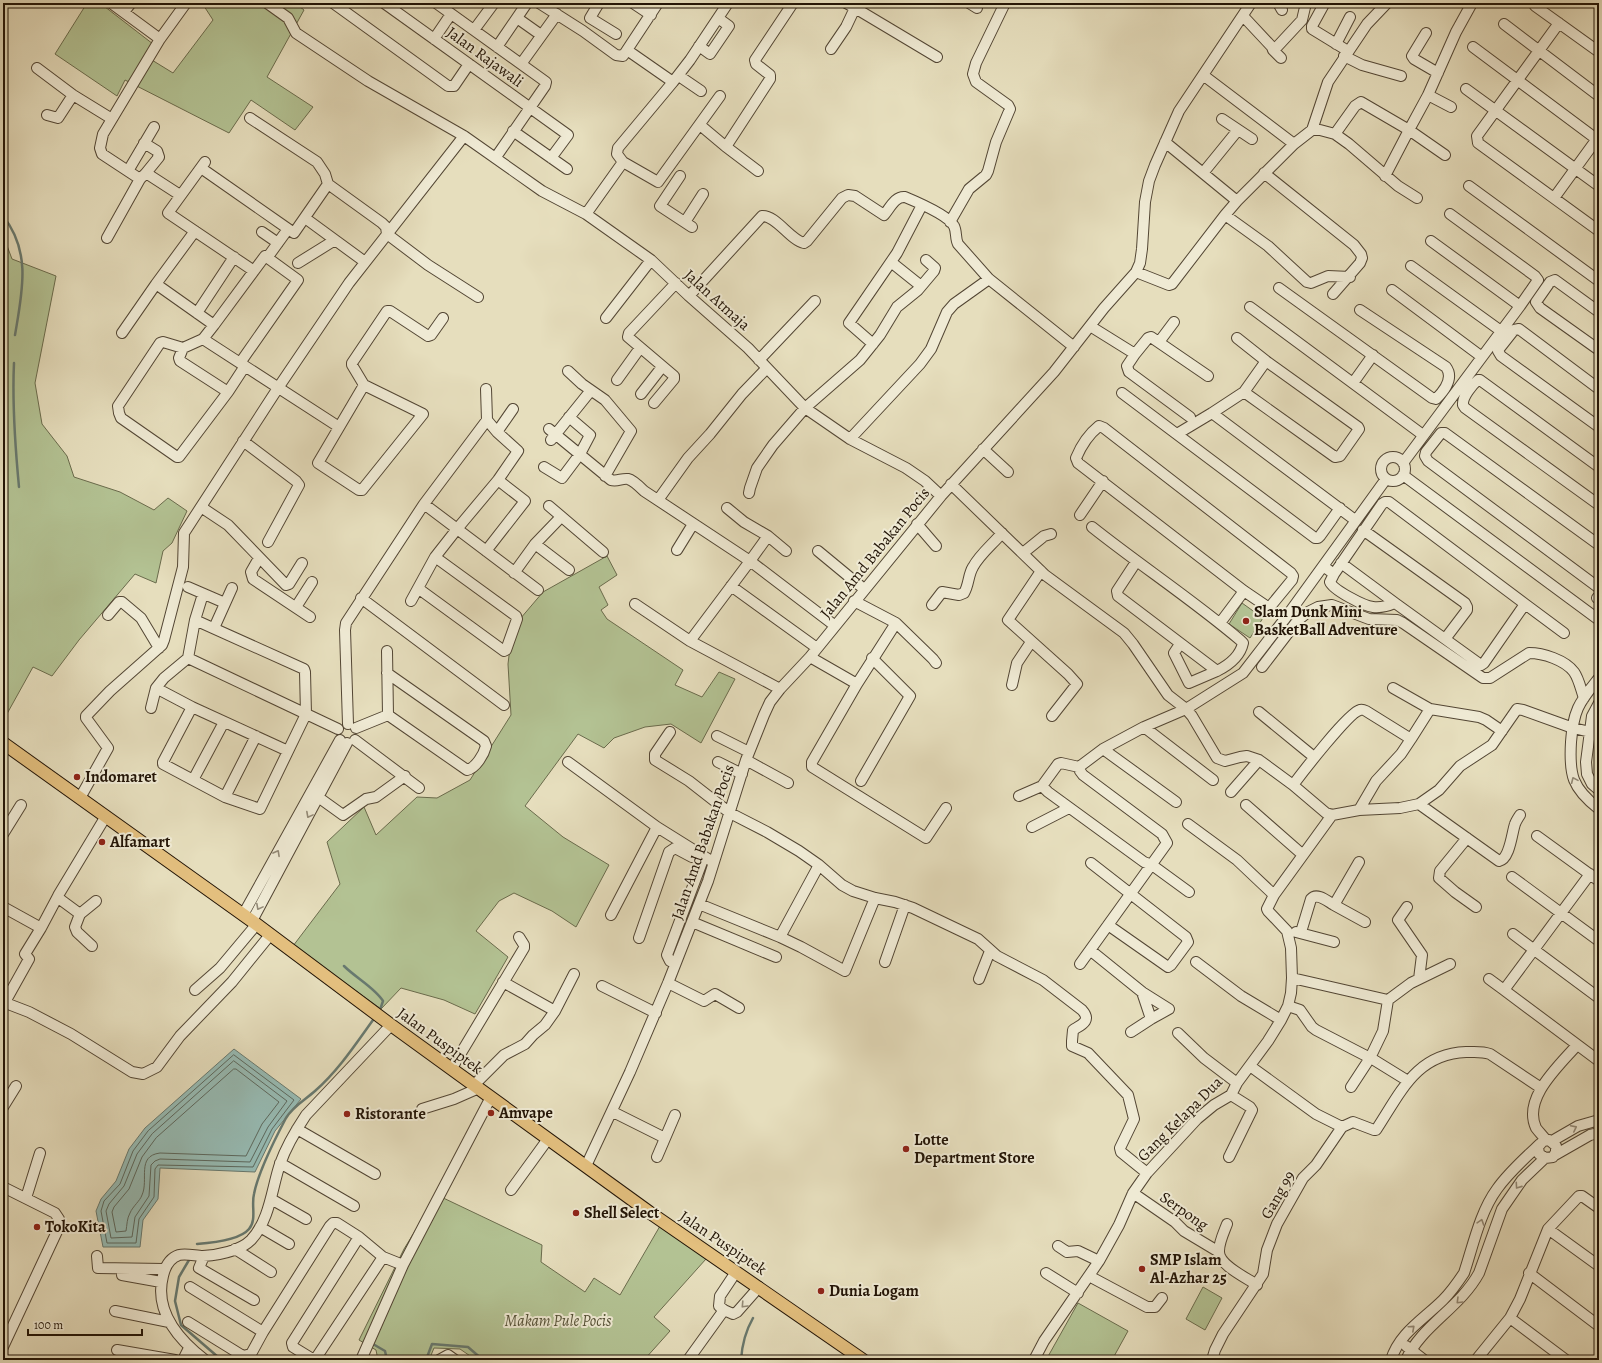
<svg xmlns="http://www.w3.org/2000/svg" width="1602" height="1363" viewBox="0 0 1602 1363" font-family="Alegreya,serif">
  <rect width="100%" height="100%" fill="#e6debd"/>
  <filter id="stains"><feTurbulence type="fractalNoise" baseFrequency=".005" numOctaves="4"/><feColorMatrix values="0 0 0 0 .2 0 0 0 0 .09 0 0 0 0 .02 0 0 0 .5 -.17"/></filter>
  <radialGradient id="worn" r=".72"><stop offset=".6" stop-color="#630" stop-opacity="0"/><stop offset="1" stop-color="#630" stop-opacity=".3"/></radialGradient>
  <path fill="#b3c293" stroke="#6a6b4c" d="M87,3H100L153,44L147,57L173,73L213,20L202,3H295L304,10L267,77L313,107L295,130L251,100L229,133L125,80L117,96L55,54Z
    M3,4L7,24L3,41Z
    M3,235L12,259L56,276L35,383L42,424L67,456L74,477L120,492L154,510L168,498L187,511L172,543L163,551L156,583L135,574L79,640L52,676L33,667L3,721Z
    M607,556L617,575L599,587L608,605L601,610L607,619L683,670L675,685L702,697L719,672L735,679L701,743L671,724L645,727L614,738L604,748L578,734L525,806L563,837L609,865L576,927L552,911L514,893L499,901L476,931L508,957L475,1014L444,1000L401,988L381,1009L293,946L340,884L327,842L364,807L376,835L417,797L437,798L470,780L511,715L508,664L511,639L520,619L543,592Z
    M1242,603L1263,618L1250,638L1229,624Z
    M437,1195L542,1245L541,1262L585,1292L594,1278L620,1295L660,1226L706,1259L654,1317L670,1331L644,1360H476L460,1349L434,1348L429,1360H378L376,1350L359,1340L404,1249Z
    M1203,1287L1222,1298L1205,1330L1186,1319Z
    M1078,1303L1128,1331L1112,1360H1046Z"/>
  <path fill="#97bcb5" stroke="#68796f" d="M234,1049L301,1099L275,1131L255,1172L160,1168L158,1199L143,1220L140,1247H103L96,1211L101,1199L116,1181L129,1149L145,1128Z"/>
  <g fill="none" stroke-linecap="round" stroke-linejoin="round">
    <path stroke="#5c685e" stroke-width="1" d="M234,1055L294,1100L272,1129L253,1167L158,1165L155,1169L154,1197L139,1219L136,1243H107L101,1211L104,1201L120,1184L133,1151L148,1131Z
      M234,1061L287,1101L268,1127L250,1162L160,1159L155,1161L151,1165L149,1196L135,1217L132,1237L111,1238L106,1211L109,1204L124,1186L137,1154L152,1134Z
      M234,1069H236L279,1102L262,1124L246,1156L160,1153C136,1156 149,1180 142,1195C140,1201 133,1206 130,1213C127,1218 127,1225 126,1231L116,1232L112,1212L114,1207L129,1189L142,1157L156,1138Z"/>
    <path stroke="#68796f" stroke-width="2.5" d="M3,216C32,252 22,293 15,335
      M14,363C12,405 15,445 19,487
      M344,966C356,978 375,988 383,1001L381,1007
      M197,1244C210,1243 240,1240 249,1229C257,1220 251,1205 254,1194C258,1173 276,1137 286,1118C293,1106 305,1100 315,1091C338,1071 355,1045 373,1020
      M189,1260L179,1277L175,1301L181,1325L218,1357L231,1360
      M373,1344L385,1351L387,1360
      M426,1360L432,1344L468,1347L483,1360
      M741,1360C742,1344 745,1332 753,1318"/>
    <g stroke="#534634" stroke-width="12">
      <path id="minor" d="M111,3L160,39
        M267,3L288,18L296,33L368,81L464,136L542,191L586,214L651,260L689,296L748,348L805,408L850,439L906,468L925,481L941,496
        M333,3L448,86H454L469,64
        M384,3L568,135L551,158
        M436,3L546,82L545,86L496,157
        M539,3L583,31L616,55L623,56L627,50
        M599,3L590,18L616,34
        M633,3L651,15
        M969,3L977,8
        M1278,3L1282,10
        M1323,6L1312,26V29L1348,51
        M1535,6L1599,52
        M855,8L937,57
        M124,12L131,3
        M1243,16L1272,47L1276,48L1302,20L1306,3
        M517,18L541,35
        M1559,23L1477,136L1478,143L1599,231
        M1504,24L1599,96
        M474,30L494,3
        M1426,33L1412,56L1414,59L1438,73
        M434,39L451,14
        M1336,44L1350,17
        M699,46L710,54L729,26L718,18
        M497,47L527,3
        M1272,47L1273,50L1281,58
        M1473,47L1599,141
        M831,49L846,27L855,8L846,3
        M1344,56L1362,65L1401,76
        M521,64L557,14
        M37,68L73,95L112,119
        M1203,75L1294,144
        M679,76L701,91
        M673,82L690,60L728,3
        M1466,89L1599,186
        M1451,107L1428,95L1456,32L1472,3
        M47,115L58,118L73,95
        M250,118L317,162L325,174L328,184L382,223L386,227L387,234L428,265L478,297
        M1222,119L1252,139
        M700,125L725,146L729,142L770,79V75L756,64L755,60L793,3
        M1312,130L1328,82L1367,24L1387,3
        M513,131L567,169
        M1335,134L1355,106L1361,102L1409,130L1445,155
        M1165,142L1237,201
        M144,143L157,151L159,157L146,173
        M725,146L758,171
        M205,162L168,213L254,271
        M623,162L617,154L618,148L673,82L627,50L658,3
        M201,168L294,233L328,184
        M128,171L154,127
        M1203,173L1238,130
        M1264,173L1354,245L1361,254L1362,258L1360,263L1333,294
        M680,176L660,206L692,227
        M1385,176L1409,130L1428,95
        M140,179L146,173L180,195
        M1469,186L1599,281
        M1554,198L1599,136
        M586,214L623,162L658,182L720,96
        M1225,215L1268,246L1307,282L1311,283L1328,276L1350,277
        M305,218L365,262
        M685,222L703,194
        M950,222L969,189L986,175L988,171L996,142L1010,109L1008,105L976,82L973,74L976,63L1005,3
        M262,232L278,243
        M107,238L140,179L102,154L100,148L103,134L160,39L186,3
        M1431,241L1520,306
        M267,258L288,229
        M891,262L921,286
        M298,263L335,240
        M1411,266L1501,331
        M1136,272L1169,285L1172,284L1225,215L1237,201L1294,144L1312,130H1320L1335,134L1349,144L1398,186L1417,198
        M156,284L195,231
        M1279,288L1432,398L1436,399C1444,391 1454,378 1446,367L1360,310
        M1392,290L1482,357
        M689,296L762,216C776,215 790,240 804,243L807,241L842,198L848,195L855,196L884,215C890,208 895,196 905,197C917,202 948,215 954,226C957,232 955,238 958,244L989,279L1074,347
        M1250,307L1423,435
        M1599,312L1555,280L1550,282L1536,302L1540,308L1599,350
        M197,313L234,257
        M606,318L651,260
        M214,325L203,339L183,348L163,342L160,343L118,406L119,413L121,418L177,457H179L228,392L245,366
        M1090,326L1135,354L1148,338L1151,337L1208,376
        M122,333L156,284L214,325L265,256L298,280L240,363
        M1237,338L1266,361L1358,427L1359,429L1340,456L1335,457L1244,392
        M203,339L339,427
        M1159,342L1174,322
        M873,344L849,323L897,253L922,205
        M183,348L179,358L180,361L228,392
        M1135,354L1127,366L1129,372L1190,417
        M759,360L815,301
        M1266,361L1244,392L1212,413L1355,520
        M568,371L582,384L605,400L631,431L605,476
        M617,380L640,348
        M1353,383L1373,355
        M364,385L423,414L362,490H359L318,463L364,385L352,365V363L387,311H390L428,336L431,335L443,318
        M1599,389L1519,329L1514,330L1499,349L1498,351L1501,356L1599,427
        M1122,393L1315,538H1318L1320,536L1340,508
        M641,394L662,367
        M654,403L674,379V376L628,337L629,333L676,283
        M1099,426L1104,428L1291,573L1293,576L1292,580L1269,608L1244,591L1078,463L1076,458C1081,446 1089,434 1099,426Z
        M549,429L611,480C617,482 622,478 628,479C633,480 640,487 644,491L750,561L690,641
        M497,432L513,409
        M1177,434L1212,413
        M850,439L920,364L931,349L947,312L954,304L989,279
        M551,440L588,394L592,391
        M243,441L296,481L299,485L268,542
        M983,449L1008,472
        M1381 469a12 12 0 1 1 24 0a12 12 0 1 1-24 0Z
        M1403,463L1520,306L1538,280L1535,276L1450,214
        M544,467L562,478L580,454L590,435L569,417
        M1599,467L1480,380H1478C1472,385 1462,397 1463,405L1465,408L1599,505
        M1403,475L1599,620
        M951,484L1045,575L1124,633L1133,644L1168,695L1186,709L1192,716L1217,758L1225,761L1240,757L1247,756L1259,760L1293,785L1326,813L1332,815
        M749,493L750,488L757,468L773,445L805,408L860,360L880,335L897,307L918,290L934,271L935,268L926,260
        M658,500L688,458L710,434L742,394L767,368
        M424,504L538,590
        M549,506L603,552
        M201,507L228,525L286,585L289,584L302,563
        M727,508L744,522L768,536
        M1080,515L1103,481
        M917,524L936,546
        M1092,527C1141,566 1193,600 1240,640L1243,643C1240,657 1229,665 1217,671L1118,596L1117,591L1136,562
        M1363,530L1465,603L1467,607V610L1445,639
        M535,544L569,570
        M1599,545L1445,433H1441L1426,452L1425,456L1428,461L1599,588
        M677,550L693,524
        M486,551L525,501L498,480
        M786,551L768,536L750,561L834,625
        M818,551L864,589
        M1023,553L1044,536L1051,534
        M259,558L251,572L253,579L310,617
        M1341,563L1395,603
        M1323,566L1334,574L1330,582C1333,590 1364,606 1373,607C1381,608 1388,606 1395,603L1481,665L1484,663L1525,604L1564,633
        M1041,571L1008,620L1068,674L1077,684L1052,716
        M514,573L535,544L561,517
        M1334,574L1382,504L1385,502H1389L1525,604
        M731,586L817,648
        M188,587L225,603
        M419,589L504,651L506,650L517,619L516,616L435,557
        M361,598L504,705
        M1597,598L1599,596
        M411,601L435,557L457,529L498,480L518,451L497,432L487,420L486,389
        M854,601L896,623L857,684
        M635,604L690,641L780,689
        M932,605L942,592L959,595L964,593C969,585 968,575 973,567C980,554 993,544 1002,533
        M296,607L312,582
        M108,615L119,602H122L141,618L159,648
        M896,623L933,659L936,663
        M1220,623L1244,591
        M214,628L232,588
        M1180,644L1174,653L1189,683L1217,671
        M810,657L857,684L812,762V767L926,838L946,808
        M188,658L338,729
        M1262,667L1298,620L1308,612L1318,607L1332,605L1369,619L1397,620L1403,623L1483,678H1490L1529,653C1543,653 1565,660 1574,672C1579,679 1581,690 1584,698
        M387,673L484,741L486,746C484,754 476,768 467,770L388,715
        M1599,678C1591,688 1583,697 1578,708C1573,719 1572,730 1571,742C1569,775 1572,788 1599,809
        M1012,685L1017,663L1031,642
        M156,688L192,707L288,751
        M1393,688L1430,709L1479,717L1486,720L1502,731
        M1599,703L1592,716L1586,762L1587,774L1592,784L1599,790
        M192,707L163,762V764L225,797L260,809L306,714L305,672L304,669L195,620
        M151,708L156,688L164,678L188,658L195,620L203,594
        M1259,712L1314,757
        M348,724L345,630L346,623L424,504L487,420
        M1144,727L1186,709L1243,673L1284,620L1386,479
        M356,728L388,715L387,651
        M670,732L655,754V760L689,781L730,813L767,832L799,851L819,865L842,885L853,891L875,898L895,902L913,908L978,939L997,956L1043,980L1082,1010C1092,1021 1081,1025 1073,1030L1072,1041V1046L1088,1053L1128,1095L1134,1119L1120,1148L1121,1152L1147,1173
        M717,736L749,752
        M355,740L419,788
        M1103,749L1176,802
        M746,760L788,783
        M568,762L657,827L713,862
        M718,762L742,774
        M193,780L224,722
        M861,781L910,696L872,658
        M1293,785C1302,773 1349,712 1360,710C1362,709 1364,710 1366,711L1411,739L1430,709
        M1042,786L1048,792L1144,862L1152,865L1189,892
        M1231,792L1259,760
        M1019,796L1042,786L1058,764L1061,763L1079,767
        M225,797L256,736
        M318,797L343,815L366,799L376,797L405,776
        M80,798L108,748L86,718V716L110,691L162,645L164,640L183,567L184,533L278,388L349,283L464,136
        M1419,804L1499,861C1510,859 1512,832 1515,824C1516,821 1518,818 1520,815
        M1246,805L1303,855
        M1359,810L1376,781L1401,754L1411,739
        M1188,824L1237,860L1274,895
        M1032,827L1069,808
        M3,834L21,805
        M1537,836L1599,881
        M1467,838L1440,871L1439,878L1455,892L1476,907
        M1091,863L1186,937L1188,942L1171,965L1168,967L1108,925
        M1590,874L1504,990L1599,1061
        M1512,877L1599,941
        M699,904L780,937L801,947L845,971L875,898
        M1334,905L1365,922
        M3,907L41,928L25,954L29,959L5,1002
        M1407,907L1398,920L1422,955L1419,979
        M80,914L61,900L58,896L59,894L106,816
        M243,915L340,740
        M611,915L657,827
        M252,921L347,743
        M692,922L776,957
        M41,928L58,896
        M1296,932L1334,942
        M1301,932L1311,899C1317,892 1327,901 1334,905L1359,862
        M1513,934L1599,998
        M780,937L819,865
        M639,938L669,852L675,848L692,857
        M92,946L77,932L75,927L80,914L96,901
        M1090,950L1142,992L1151,1019L1131,1032
        M885,962L905,905
        M1196,962L1241,996L1281,1020
        M675,963L670,961L667,955L702,862
        M1080,964L1167,843L1162,834L1083,775L1080,771L1079,767L1103,749L1144,727L1213,780
        M1292,978L1388,1000L1411,983L1450,964
        M979,979L990,951
        M1489,979L1504,990
        M503,982L555,1011
        M668,983L704,1001L715,994L739,1008
        M602,986L656,1013
        M195,990L220,968L256,925
        M1142,992L1169,1009L1151,1019
        M3,1002L29,1012L71,1034L132,1072L143,1074L157,1067L180,1036L232,982L270,935
        M1288,1006L1300,1010L1312,1027L1316,1030L1374,1060L1408,1081
        M1178,1033L1204,1058L1237,1083
        M452,1068L524,948V945L519,937
        M474,1085L504,1055L525,1044L533,1035L545,1025L555,1011L574,974
        M1351,1087L1370,1058L1383,1031L1388,1000
        M3,1107L16,1086
        M422,1109L454,1099L479,1088
        M613,1112L665,1138
        M1342,1127L1353,1122L1374,1130H1376C1401,1092 1416,1054 1466,1052C1475,1052 1482,1051 1490,1054L1541,1088
        M297,1129L375,1174
        M1546,1140C1543,1136 1539,1132 1536,1128C1522,1098 1560,1065 1577,1045
        M1552,1141L1578,1126L1599,1120
        M1555,1155L1590,1135L1599,1133
        M657,1157L675,1115
        M1229,1157L1252,1110L1250,1107L1231,1095
        M280,1163L354,1206
        M586,1166L630,1072L668,983L708,881L746,760L764,715L770,702L780,689L810,657L941,496L1054,372L1104,308L1136,272L1140,263L1142,249L1145,202L1149,181L1155,165L1179,111L1251,3
        M3,1187L55,1213L59,1219L60,1225L3,1347
        M511,1190L548,1139
        M1133,1193L1175,1222L1184,1231L1219,1252
        M26,1198L40,1153
        M271,1199L306,1219
        M1227,1224C1224,1232 1219,1242 1219,1251C1218,1265 1247,1278 1257,1285
        M260,1227L289,1244
        M1548,1229L1599,1266
        M359,1237L292,1343L293,1347L311,1358H316L383,1257
        M1058,1246L1067,1252L1078,1251L1099,1261
        M235,1249L271,1272
        M97,1256L98,1268L164,1269
        M204,1256L199,1268L254,1300
        M122,1269V1275L161,1282
        M736,1272L720,1296L719,1306L724,1310L733,1314L737,1312L759,1287
        M1046,1273L1078,1293
        M1529,1273L1599,1326
        M1089,1276L1147,1307H1155L1162,1298
        M190,1287L263,1332L330,1226L333,1223H337L359,1237L383,1257L403,1265
        M115,1311L169,1322
        M1510,1318L1566,1360
        M188,1322L243,1356L251,1354L263,1332
        M1406,1346L1424,1360
        M117,1350L175,1360
        M183,1360L189,1348
        M205,1360C179,1340 154,1311 163,1276C165,1267 170,1258 179,1255C186,1253 196,1256 203,1256C218,1255 240,1251 251,1240C270,1220 272,1187 280,1164C286,1147 296,1130 306,1115L391,1025
        M361,1360L403,1265L491,1097
        M439,1360L448,1355L455,1360
        M688,1360L724,1310
        M1034,1360L1044,1341L1099,1261L1119,1225L1133,1193L1147,1173L1197,1119L1214,1105L1231,1095L1237,1083L1268,1041L1281,1020L1288,1006L1291,993L1292,978L1291,948L1287,931L1268,911L1267,909L1274,895L1332,815L1359,810L1400,808L1419,804L1439,790L1460,766L1492,745L1517,709L1523,710L1573,728L1599,734
        M1212,1360L1215,1350L1223,1334L1263,1274L1267,1250L1277,1224L1303,1178L1316,1165L1342,1127L1316,1114L1250,1066
        M1391,1360C1399,1333 1424,1319 1443,1300C1451,1292 1458,1282 1464,1273C1473,1246 1480,1212 1497,1189C1509,1172 1525,1158 1540,1144
        M1406,1360C1421,1326 1460,1308 1479,1273L1502,1209L1522,1180L1545,1158L1553,1157L1556,1152V1146L1549,1140L1543,1141L1538,1147L1539,1154L1545,1158
        M1476,1360L1510,1318L1520,1299L1548,1229L1579,1196H1582L1599,1208"/>
    </g>
    <g stroke="#221406" stroke-width="14">
      <path id="major" d="M3,743L252,921L391,1025L649,1212L863,1360"/>
    </g>
    <use href="#minor" stroke="#efead4" stroke-width="10"/>
    <use href="#major" stroke="#e3bf7e" stroke-width="12"/>
  </g>
  <defs><path id="oneway-chevron" d="M-2-3.5L2.5 0L-2 3.5" fill="none" stroke-width="1.6" stroke-linecap="round" stroke-linejoin="round"/></defs>
  <g stroke="#938a77">
    <use href="#oneway-chevron" transform="translate(1574 780) rotate(-114)"/>
    <use href="#oneway-chevron" transform="translate(309 815) rotate(118)"/>
    <use href="#oneway-chevron" transform="translate(277 853) rotate(-61)"/>
    <use href="#oneway-chevron" transform="translate(259 907) rotate(118)"/>
    <use href="#oneway-chevron" transform="translate(1574 1128) rotate(-27)"/>
    <use href="#oneway-chevron" transform="translate(1518 1186) rotate(125)"/>
    <use href="#oneway-chevron" transform="translate(1481 1222) rotate(-72)"/>
    <use href="#oneway-chevron" transform="translate(1459 1301) rotate(135)"/>
    <use href="#oneway-chevron" transform="translate(744 1305) rotate(133)"/>
    <use href="#oneway-chevron" transform="translate(1412 1328) rotate(-42)"/>
  </g>
  <g fill="#8f2418" stroke="#efead4" stroke-width="1.5">
    <circle cx="1246" cy="621" r="4"/>
    <circle cx="77" cy="777" r="4"/>
    <circle cx="102" cy="842" r="4"/>
    <circle cx="491" cy="1113" r="4"/>
    <circle cx="347" cy="1114" r="4"/>
    <circle cx="906" cy="1149" r="4"/>
    <circle cx="576" cy="1213" r="4"/>
    <circle cx="37" cy="1227" r="4"/>
    <circle cx="1142" cy="1269" r="4"/>
    <circle cx="821" cy="1291" r="4"/>
  </g>
  <g text-anchor="middle" dominant-baseline="central" stroke-width="4" stroke-linejoin="round" paint-order="stroke">
    <g font-size="16" fill="#221406" stroke="#efead4">
      <text transform="translate(485 57) rotate(36)">Jalan Rajawali</text>
      <text transform="translate(717 300) rotate(42)">Jalan Atmaja</text>
      <text transform="translate(875 553) rotate(-51)">Jalan Amd Babakan Pocis</text>
      <text transform="translate(703 842) rotate(-71)">Jalan Amd Babakan Pocis</text>
      <text transform="translate(440 1041) rotate(36)">Jalan Puspiptek</text>
      <text transform="translate(1180 1119) rotate(-45)">Gang Kelapa Dua</text>
      <text transform="translate(1278 1195) rotate(-60)">Gang 99</text>
      <text transform="translate(1184 1211) rotate(35)">Serpong</text>
      <text transform="translate(723 1243) rotate(34)">Jalan Puspiptek</text>
    </g>
    <g font-size="16" font-weight="bold" fill="#221406" stroke="#efead4" text-anchor="start">
      <text x="1254" y="612">Slam Dunk Mini<tspan x="1254" dy="18">BasketBall Adventure</tspan></text>
      <text x="85" y="777">Indomaret</text>
      <text x="110" y="842">Alfamart</text>
      <text x="499" y="1113">Amvape</text>
      <text x="355" y="1114">Ristorante</text>
      <text x="914" y="1140">Lotte<tspan x="914" dy="18">Department Store</tspan></text>
      <text x="584" y="1213">Shell Select</text>
      <text x="45" y="1227">TokoKita</text>
      <text x="1150" y="1260">SMP Islam<tspan x="1150" dy="18">Al-Azhar 25</tspan></text>
      <text x="829" y="1291">Dunia Logam</text>
    </g>
    <g font-size="16" font-style="italic" fill="#555137" stroke="#efead4">
      <text x="558" y="1321">Makam Pule Pocis</text>
    </g>
  </g>
  <rect width="1602" height="1363" fill="none" stroke="#e6debd" stroke-width="16"/>
  <rect x="4" y="4" width="1594" height="1355" fill="none" stroke="#221406" stroke-width="2"/>
  <rect x="8" y="8" width="1586" height="1347" fill="none" stroke="#221406"/>
  <path d="M28 1329v6h114v-6" fill="none" stroke="#221406" stroke-width="2"/>
  <text x="34" y="1329" font-size="12" fill="#221406" stroke="#efead4" stroke-width="3" paint-order="stroke">100 m</text>
  <rect width="100%" height="100%" filter="url(#stains)"/>
  <rect width="100%" height="100%" fill="url(#worn)"/>
</svg>
